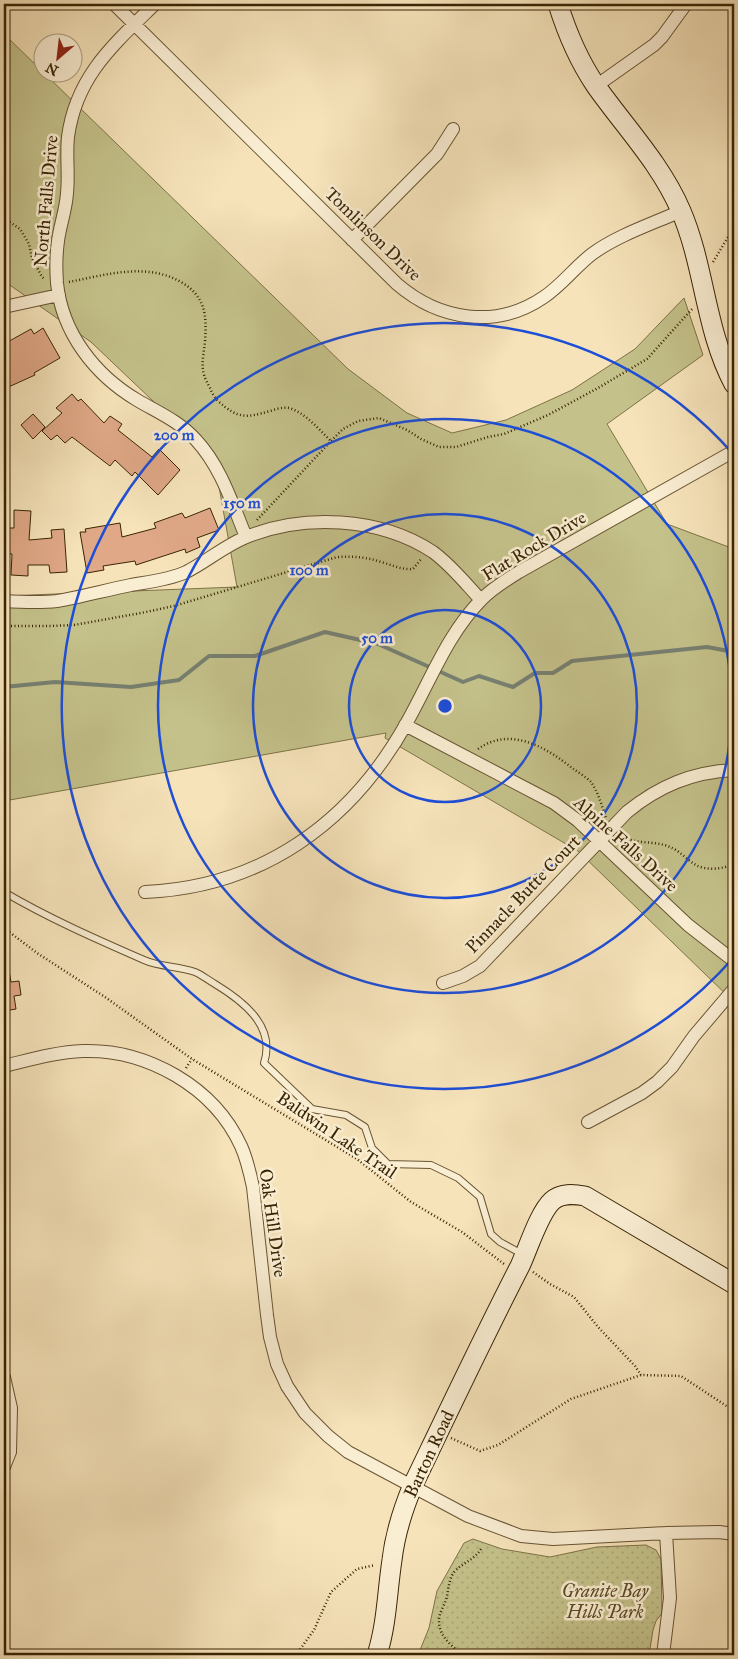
<svg xmlns="http://www.w3.org/2000/svg" width="738" height="1659" viewBox="0 0 738 1659" font-family="'IM FELL Great Primer',serif">
  <defs>
    <pattern id="park-dots" width="8" height="8" patternUnits="userSpaceOnUse" patternTransform="scale(1.25)"><rect width="8" height="8" fill="#c4c18a"/><path d="M2 2h.1M6 6h.1" fill="none" stroke="#a9a675" stroke-width="1.8" stroke-linecap="round"/></pattern>
  </defs>
  <rect width="100%" height="100%" fill="#f6e3ba"/>
  <filter id="stains"><feTurbulence type="fractalNoise" baseFrequency=".004" numOctaves="4"/><feColorMatrix values="0 0 0 0 .2 0 0 0 0 .09 0 0 0 0 .02 0 0 0 .5 -.17"/></filter>
  <radialGradient id="worn" r=".72"><stop offset=".6" stop-color="#630" stop-opacity="0"/><stop offset="1" stop-color="#630" stop-opacity=".3"/></radialGradient>
  <path fill="#c4c18a" stroke="#7e7347" d="M4,34L348,369L407,413L452,433L506,420L572,390L635,349L684,298L703,355L607,424L667,524L734,549V1002L578,851L385,738L386,733L4,801V596L237,587L214,459L91,342L4,281Z"/>
  <path fill="url(#park-dots)" stroke="#7e7347" d="M473,1539L502,1549L550,1557L597,1547L646,1545L656,1550L661,1559L662,1613L656,1621L653,1630L649,1655H418L429,1628L437,1591L464,1543Z"/>
  <g fill="none" stroke-linecap="round" stroke-linejoin="round">
    <path stroke="#778071" stroke-width="4" d="M4,687L55,682L131,687L179,680L209,656H255L325,632L378,644L463,682L479,676L513,687L535,673H553L572,661L707,647L734,652"/>
  </g>
  <path fill="#e0a887" stroke="#392504" d="M43,328L60,358L34,373L35,375L4,389V344L31,329L34,334Z
    M72,394L78,401L81,399L104,423L110,416L122,424L118,430L152,457L159,449L180,470L158,495L135,472L132,476L115,460L110,466L72,437L65,443L57,435L51,440L42,431L62,413L56,408Z
    M33,414L45,427L33,439L21,425Z
    M210,508L219,530L197,538L200,547L186,553L185,549L136,565L135,561L103,566L104,570L87,573L80,532H86L85,529L120,523L122,537L156,528L154,523L182,513L185,518Z
    M14,510L31,511L29,540L52,538L51,530L64,529L67,572L50,573L49,565H28V576L11,575L12,554L4,553V528H14Z
    M9,970L11,982L19,981L21,995L14,996L16,1009L4,1011V971Z"/>
  <g fill="none" stroke-linecap="round" stroke-linejoin="round">
    <g stroke="#685432" stroke-width="8">
      <path id="lane" d="M4,892C48,918 96,939 144,960C160,967 178,966 195,972C202,975 208,980 215,984C243,1001 276,1026 264,1063L312,1109L346,1115L365,1127L372,1148L388,1164L431,1165L458,1178L480,1197L491,1234L500,1242L524,1255"/>
    </g>
    <g stroke="#685432" stroke-width="14">
      <path id="street" d="M114,4L397,284C439,320 496,330 544,297C562,285 575,267 592,254C618,235 652,224 681,211
        M155,4C114,44 76,76 68,137C66,156 69,174 67,193C66,210 60,225 58,241C56,255 56,269 57,283C62,333 95,375 137,400C159,413 179,421 196,440C221,467 232,503 246,537
        M596,86L654,45L662,37L686,4
        M352,240L437,154L453,129
        M4,307L59,295
        M4,601C21,602 39,603 57,601C81,597 106,590 131,585C148,582 169,580 186,572C206,562 223,547 244,538C303,513 380,517 433,552C451,565 466,584 481,600
        M405,725L554,803L577,820L688,925L734,961
        M145,892C261,887 350,824 406,724C430,682 447,634 482,599C493,588 506,580 519,572L734,451
        M443,983L463,976L480,966L627,812C659,786 692,772 734,770
        M4,1066C29,1060 56,1052 83,1051C147,1049 214,1087 241,1146C247,1159 250,1173 253,1187L267,1315L270,1337L277,1364L287,1386L305,1413L328,1436L348,1452L468,1516L521,1536L553,1539L666,1533L719,1532L734,1534
        M588,1122L642,1093L657,1082L672,1067L694,1036L734,989
        M4,1377L11,1408L10,1452L4,1467
        M663,1655L670,1598L666,1533"/>
    </g>
    <g stroke="#392504" stroke-width="21">
      <path id="secondary" d="M558,4C567,33 579,61 596,86C625,127 661,164 681,211C705,267 705,330 734,384
        M377,1655C387,1623 387,1593 392,1560C395,1534 403,1509 413,1485C448,1412 483,1338 520,1266C528,1249 539,1213 552,1201C561,1193 573,1194 585,1196L734,1284"/>
    </g>
    <path stroke="#392504" stroke-width="2.5" stroke-dasharray="1 2.5" stroke-linecap="butt" d="M4,218L20,229L29,244L32,258L42,277L45,279
      M713,262L734,227
      M69,282C105,275 146,262 181,282C205,296 207,314 205,341C203,362 199,369 210,388C212,393 215,398 218,401C238,419 246,418 270,411C276,409 283,407 289,408C306,413 318,429 331,441
      M257,520L331,441L343,429L358,421L379,418L407,430L421,439L439,447H456L488,437L504,434L548,415L598,388L647,359L693,308
      M4,626H50L74,625L141,613L174,606L337,557C353,556 366,557 381,562C392,565 402,570 413,569L421,559
      M478,749C510,726 546,747 572,768C578,772 586,777 591,782C598,792 602,806 606,818
      M621,836C636,845 654,840 670,847C680,851 687,860 696,865C707,871 723,869 734,864
      M4,928L37,953L105,997L192,1059L357,1159L411,1202L462,1232L504,1264
      M186,1068L192,1059
      M533,1272L550,1284L574,1297L598,1327L635,1366L641,1375
      M451,1438L480,1451L498,1445L571,1399L641,1375L681,1376L734,1411
      M296,1655L314,1630L331,1592L357,1569L375,1565
      M463,1655C450,1645 435,1633 440,1614C442,1608 446,1602 447,1596C449,1587 449,1578 455,1571C464,1562 474,1560 481,1549"/>
    <use href="#lane" stroke="#f9edd2" stroke-width="6"/>
    <use href="#street" stroke="#f9edd2" stroke-width="12"/>
    <use href="#secondary" stroke="#f9edd2" stroke-width="19"/>
  </g>
  <g fill="none" stroke="#1d4ed8" stroke-width="2.5">
    <circle cx="445" cy="706" r="96"/>
    <circle cx="445" cy="706" r="192"/>
    <circle cx="445" cy="706" r="287"/>
    <path d="M734 957A383 383 0 1 1 734 455"/>
  </g>
  <g text-anchor="middle" dominant-baseline="central" stroke-width="5" stroke-linejoin="round" paint-order="stroke">
    <g font-size="18" fill="#392504" stroke="#f9edd2">
      <text transform="translate(46 201) rotate(-85)">North Falls Drive</text>
      <text transform="translate(373 234) rotate(44)">Tomlinson Drive</text>
      <text transform="translate(534 546) rotate(-31)">Flat Rock Drive</text>
      <text transform="translate(626 844) rotate(42)">Alpine Falls Drive</text>
      <text transform="translate(523 894) rotate(-46)">Pinnacle Butte Court</text>
      <text transform="translate(337 1135) rotate(34)">Baldwin Lake Trail</text>
      <text transform="translate(273 1223) rotate(82)">Oak Hill Drive</text>
      <text transform="translate(429 1454) rotate(-65)">Barton Road</text>
    </g>
    <g font-size="18" font-style="italic" fill="#5c4c26" stroke="#f9edd2">
      <text x="605" y="1591">Granite Bay<tspan x="605" dy="21">Hills Park</tspan></text>
    </g>
  </g>
  <circle cx="445" cy="706" r="8" fill="#1d4ed8" stroke="#f9edd2" stroke-width="2.5"/>
  <g font-size="15" text-anchor="middle" font-weight="bold" fill="#1d4ed8" stroke="#f9edd2" stroke-width="5" stroke-linejoin="round" paint-order="stroke">
    <text x="174" y="440">200 m</text>
    <text x="242" y="508">150 m</text>
    <text x="309" y="575">100 m</text>
    <text x="377" y="643">50 m</text>
  </g>
  <rect width="738" height="1659" fill="none" stroke="#f6e3ba" stroke-width="20"/>
  <rect x="5" y="5" width="728" height="1649" fill="none" stroke="#392504" stroke-width="2.5"/>
  <rect x="10" y="10" width="718" height="1639" fill="none" stroke="#392504"/>
  <g transform="translate(58 58) rotate(208)"><circle r="24" fill="#f9edd2" stroke="#ac9d80"/>
  <path d="M0-4L9 19L0 12L-9 19Z" fill="#8f2418"/>
  <text y="-8" font-size="14" font-weight="bold" text-anchor="middle" fill="#392504">N</text>
  </g>
  <rect width="100%" height="100%" filter="url(#stains)"/>
  <rect width="100%" height="100%" fill="url(#worn)"/>
</svg>
